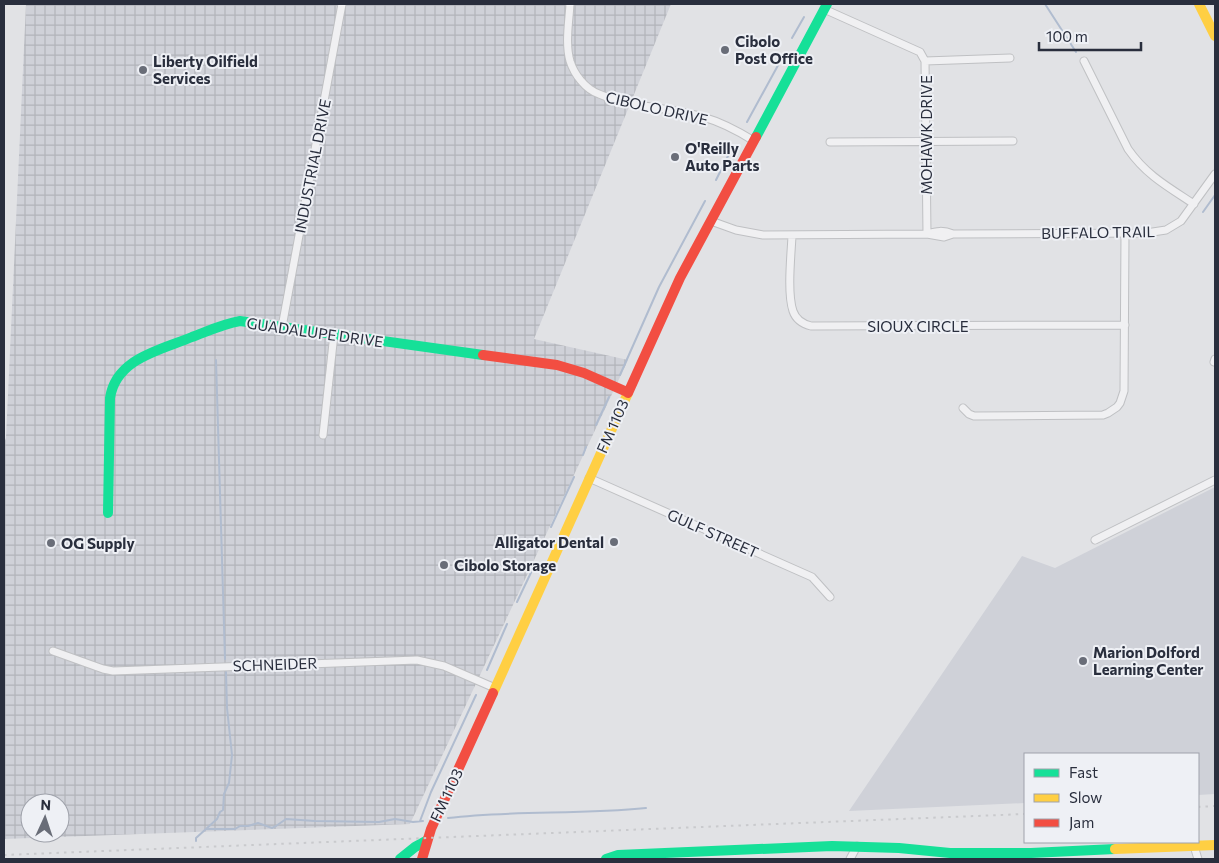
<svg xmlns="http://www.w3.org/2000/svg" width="1219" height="863" viewBox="0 0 1219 863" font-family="Commissioner,sans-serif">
  <defs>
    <pattern id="industrial-grid" width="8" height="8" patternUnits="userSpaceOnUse" patternTransform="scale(1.25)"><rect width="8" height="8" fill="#cfd1d8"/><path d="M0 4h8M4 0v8" fill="none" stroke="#b2b4ba"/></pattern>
  </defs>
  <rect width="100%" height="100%" fill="#e1e2e5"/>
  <path fill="#cfd1d8" d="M1215,487V794L1198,795V754H1025V803L849,811L1022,556L1055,568Z"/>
  <path fill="url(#industrial-grid)" fill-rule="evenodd" d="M26,4H671L534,339L628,360L410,824L4,839V443L6,438ZM30,803H60V833H30Z"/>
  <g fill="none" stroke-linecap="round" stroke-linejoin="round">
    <path stroke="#b0bccf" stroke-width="2" d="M1045,4L1076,52
      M792,38L804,17
      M747,122L782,58
      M716,180L733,146
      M1203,212L1215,195
      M216,360L225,659
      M620,375L659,287L705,201
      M596,425L609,397
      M583,455L586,447
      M551,527L574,477
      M517,602L536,562
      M487,670L507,624
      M448,818C513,810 580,815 646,808
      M420,821L431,792L476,695
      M207,829H235L240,826H248L258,823L272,828L276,826L286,819L315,821L379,822L395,819L413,822L423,821
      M196,841V838L217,819L220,812L223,810L224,794L229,783L232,755L227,708L226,672"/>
    <g stroke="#bfc0c3" stroke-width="9">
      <path id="street" d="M570,4C569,22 565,43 570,61C574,74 585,89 599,94C631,108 669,107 703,117C721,122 738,131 754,141
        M824,9L920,52L925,61L927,234
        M925,61L1010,58
        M1084,61L1128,149C1146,175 1168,187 1194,204
        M830,142L1013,141
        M711,221L736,230L763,235L927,234L944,237L953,234L1146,233L1166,230L1181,221L1215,174
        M927,234C937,231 943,230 953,234
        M792,236C791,256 787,293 793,311C796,320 803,324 811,326L1125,325
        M282,327L342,4
        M1214,362L1215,359
        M963,408L969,414L974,416L1103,415L1108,413L1117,407L1120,403L1124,391L1125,234
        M323,435L334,334
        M589,478L812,577L830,597
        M1095,540L1215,480
        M53,651L103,669L113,671L417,660L444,666L495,688
        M1194,846L1198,859
        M850,859L857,846"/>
    </g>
    <use href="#street" stroke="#f0f0f2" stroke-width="7"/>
    <path stroke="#16e098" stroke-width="10" d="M756,137L827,4
      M108,513L110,398C116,358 161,350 192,337C208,331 223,324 240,321L483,355
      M400,859L415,847L426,841
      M606,859L618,855L832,846L899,848L950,853H1031L1115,849"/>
    <path stroke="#ffcf43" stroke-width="10" d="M1199,4L1215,36
      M493,693L628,393
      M1115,849L1215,845"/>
    <path stroke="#f24e42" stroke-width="10" d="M483,355L557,365L584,373L627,392
      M628,393L680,278L756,137
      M422,859L431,829L493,693"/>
    <path stroke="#c9cacd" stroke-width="2" stroke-dasharray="2.5 5" stroke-linecap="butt" d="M1198,807L1215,806
      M4,855L1025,814"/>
  </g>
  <g fill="#696d78" stroke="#eef0f5" stroke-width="2">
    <circle cx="725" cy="50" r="5"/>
    <circle cx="143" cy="70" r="5"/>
    <circle cx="675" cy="157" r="5"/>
    <circle cx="614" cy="542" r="5"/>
    <circle cx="51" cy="543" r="5"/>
    <circle cx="444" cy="565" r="5"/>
    <circle cx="1083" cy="661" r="5"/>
  </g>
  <g text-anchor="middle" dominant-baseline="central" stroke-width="4" stroke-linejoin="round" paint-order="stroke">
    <g font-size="15" font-weight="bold" fill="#292e3d" stroke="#eef0f5" text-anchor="start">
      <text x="735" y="41">Cibolo<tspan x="735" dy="17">Post Office</tspan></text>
      <text x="153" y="61">Liberty Oilfield<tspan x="153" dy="17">Services</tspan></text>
      <text x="685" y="148">O'Reilly<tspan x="685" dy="17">Auto Parts</tspan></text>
      <text x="604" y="542" text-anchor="end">Alligator Dental</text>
      <text x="61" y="543">OG Supply</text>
      <text x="454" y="565">Cibolo Storage</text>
      <text x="1093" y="652">Marion Dolford<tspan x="1093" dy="17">Learning Center</tspan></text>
    </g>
    <g font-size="15" fill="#292e3d" stroke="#eef0f5">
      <text transform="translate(657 108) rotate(13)">CIBOLO DRIVE</text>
      <text transform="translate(926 135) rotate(-90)">MOHAWK DRIVE</text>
      <text transform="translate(312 166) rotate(-79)">INDUSTRIAL DRIVE</text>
      <text transform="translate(1098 232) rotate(-1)">BUFFALO TRAIL</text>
      <text x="918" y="326">SIOUX CIRCLE</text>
      <text transform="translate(315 332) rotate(8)">GUADALUPE DRIVE</text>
      <text transform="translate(612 426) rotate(-66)">FM 1103</text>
      <text transform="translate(713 533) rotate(24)">GULF STREET</text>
      <text transform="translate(275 664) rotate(-2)">SCHNEIDER</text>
      <text transform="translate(446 795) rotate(-65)">FM 1103</text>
    </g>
  </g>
  <rect width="1219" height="863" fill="none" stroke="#292e3d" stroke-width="10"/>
  <rect x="1024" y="753" width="175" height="90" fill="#eef0f5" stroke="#9fa2ab"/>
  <rect x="1034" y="769" width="25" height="8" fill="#16e098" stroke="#9fa2ab"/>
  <text x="1069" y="778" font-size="15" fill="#292e3d">Fast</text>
  <rect x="1034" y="794" width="25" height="8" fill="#ffcf43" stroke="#9fa2ab"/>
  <text x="1069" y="803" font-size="15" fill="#292e3d">Slow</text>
  <rect x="1034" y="819" width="25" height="8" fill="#f24e42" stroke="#9fa2ab"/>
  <text x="1069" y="828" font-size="15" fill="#292e3d">Jam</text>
  <g transform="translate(45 818) rotate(3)"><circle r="24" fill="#eef0f5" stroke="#9fa2ab"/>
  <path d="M0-4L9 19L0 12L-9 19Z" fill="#696d78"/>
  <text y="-8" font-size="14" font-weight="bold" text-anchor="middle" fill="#292e3d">N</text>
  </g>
  <path d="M1039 42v8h102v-8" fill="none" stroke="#292e3d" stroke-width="2.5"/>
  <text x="1046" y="42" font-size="15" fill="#292e3d" stroke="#eef0f5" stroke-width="4" paint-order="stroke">100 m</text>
</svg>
